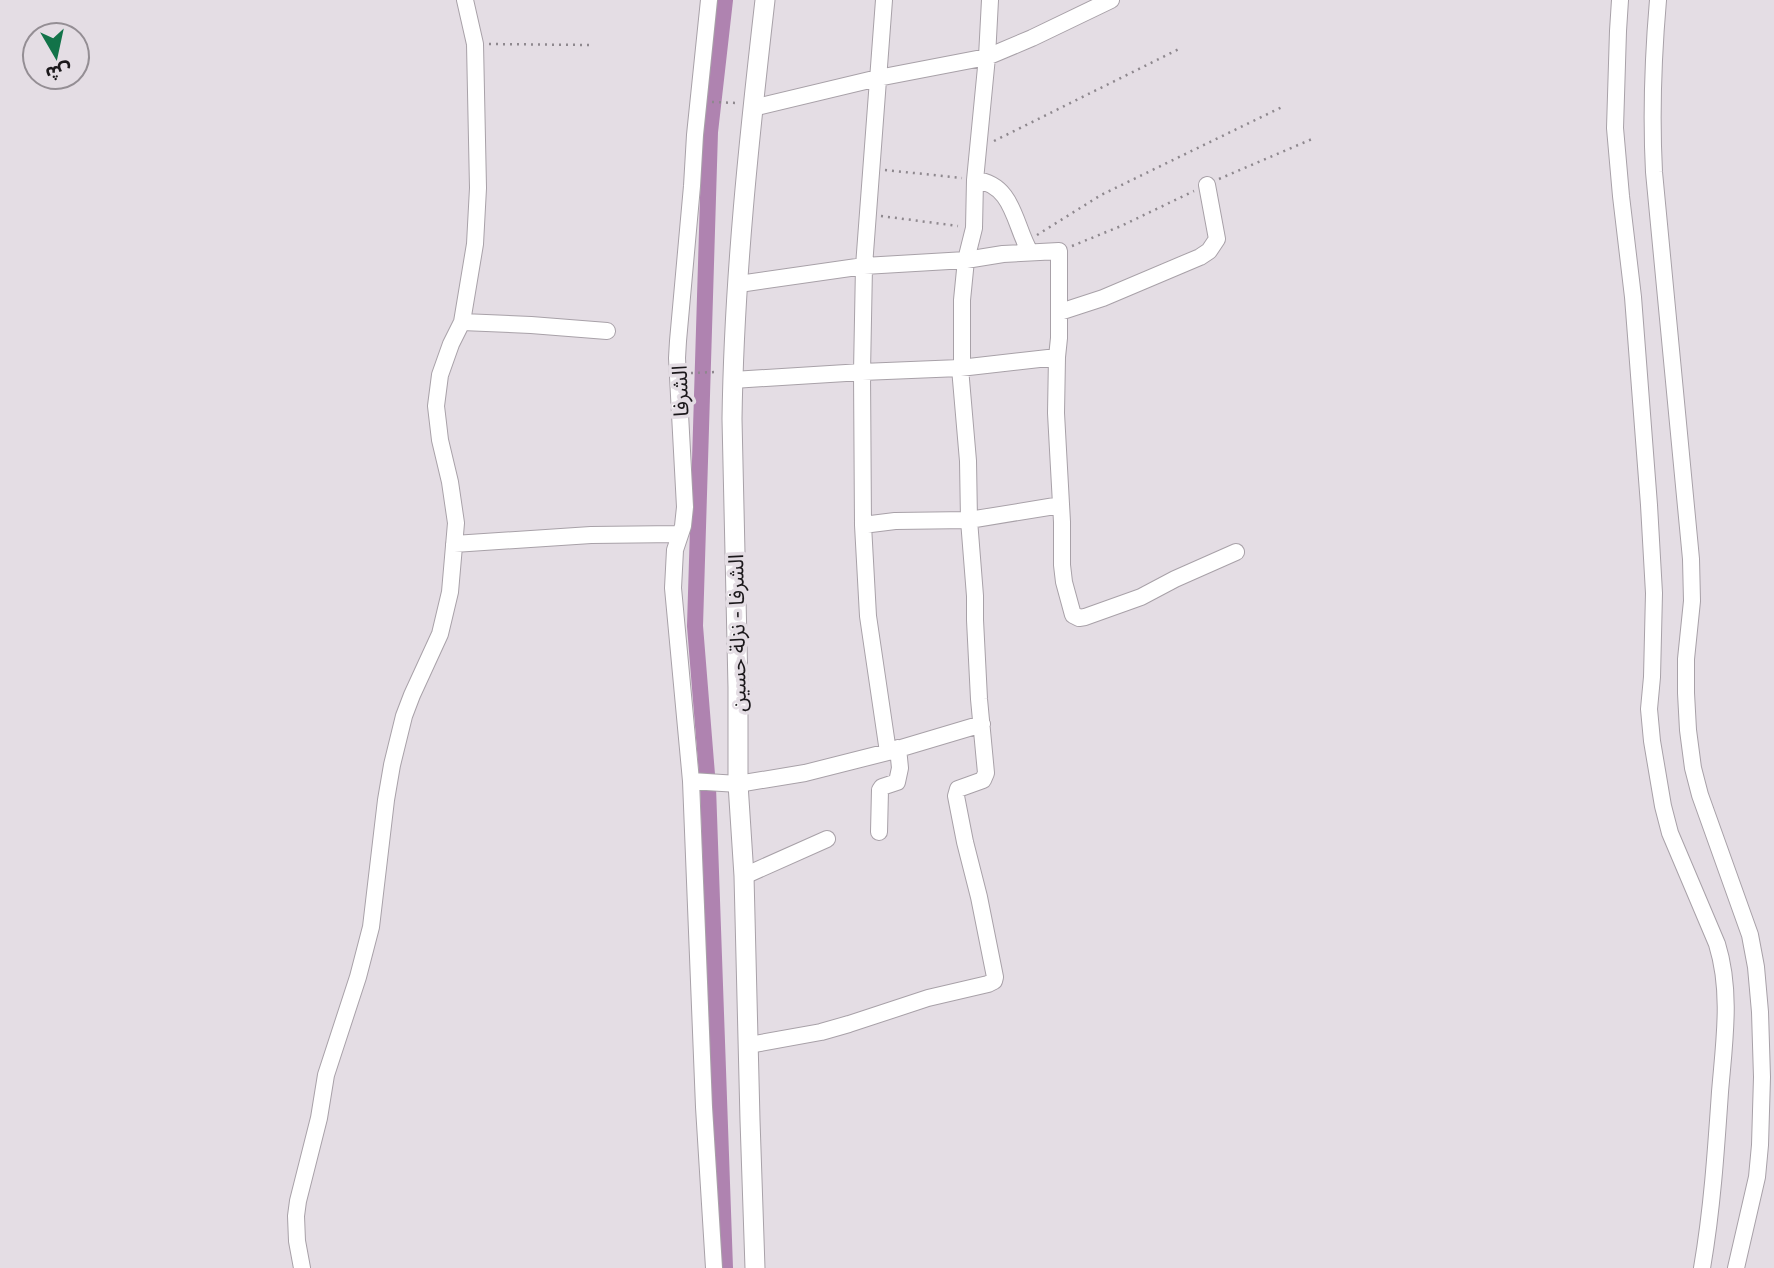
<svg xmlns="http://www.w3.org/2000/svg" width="1774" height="1268" viewBox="0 0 1774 1268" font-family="Lato,'Noto Sans Arabic',sans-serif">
  <rect width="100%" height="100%" fill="#e4dde4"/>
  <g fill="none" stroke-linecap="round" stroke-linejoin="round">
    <path stroke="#af83b0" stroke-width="16" d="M725,1268L708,787L695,626L710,132L725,0"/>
    <g stroke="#a8a1a8" stroke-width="18">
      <path id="minor" d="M709,0L695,135L692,186L678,341L677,358L685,507L683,526L675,550L673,588L691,781L704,1107L714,1268
        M884,0L864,266L862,372L863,525L868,616L888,752
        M1620,0L1618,31L1615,128L1621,196L1633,297L1649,505L1654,593L1652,677L1649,709L1652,741L1663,806L1670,833L1717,944C1732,992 1724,1043 1720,1092C1716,1151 1712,1210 1702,1268
        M1658,0C1653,58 1651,114 1654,172L1691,559L1692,601L1686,659V693L1688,730L1693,768L1700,795L1750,935L1756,967L1760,1012L1762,1077L1760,1145L1757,1177L1736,1268
        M753,108L878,78L987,57L1032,38L1111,0
        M975,180C1014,184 1014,225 1030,252
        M739,284L864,266L966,260L1003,254L1059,251V338L1057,357L1056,413L1058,450L1062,522V565L1064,582L1073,615L1079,618L1085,617L1141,597L1175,579L1236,552
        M1060,312L1103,298L1200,257L1209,251L1217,239L1207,185
        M462,322L531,325L607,331
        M733,380L862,372L960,368L1057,357
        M863,525L895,521L969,520L1061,505
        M454,544L591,535L679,534
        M691,781L738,784L805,773L888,752L982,724
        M879,832L880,790L882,787L897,782L900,768L898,748
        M744,876L827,839
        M749,1045L821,1032L849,1024L928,998L988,984L994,981L995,977L979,897L965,842L956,796L958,789L983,780L986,773L979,699L975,620V596L969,520L968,461L960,368L962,361V300L966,260L974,228L975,180L987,57L990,0
        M302,1268L297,1241L296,1216L298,1201L319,1118L326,1075L358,977L371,927L386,800L392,765L404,716L412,695L440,634L450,592L456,523L450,482L440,440L436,406L440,375L451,344L462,322L475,244L478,188L475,44L465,0"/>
    </g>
    <g stroke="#a8a1a8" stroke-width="21">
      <path id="tertiary" d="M755,1268L750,1120L744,876L738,784V687L732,419C734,279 749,139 765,0"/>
    </g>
    <path stroke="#8e888e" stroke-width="2.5" stroke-dasharray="2 5" stroke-linecap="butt" d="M489,44L589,45
      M712,102L737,103
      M994,141L1181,48
      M885,170L962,178
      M1219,179L1312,139
      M881,216L958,226
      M1037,235L1101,195L1282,107
      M1072,246L1121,226L1194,191
      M691,373L716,372"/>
    <use href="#minor" stroke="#fff" stroke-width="16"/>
    <use href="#tertiary" stroke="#fff" stroke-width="19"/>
  </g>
  <g text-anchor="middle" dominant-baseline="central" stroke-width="7" stroke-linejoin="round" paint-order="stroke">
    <g font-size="21" fill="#1b181b" stroke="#e4dde4">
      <text transform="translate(679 391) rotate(-92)">الشرفا</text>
      <text transform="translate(736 633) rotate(-91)">الشرفا - نزلة حسين</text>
    </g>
  </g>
  <g transform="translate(56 56) rotate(171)"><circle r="33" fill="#e4dde4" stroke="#948e94" stroke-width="2"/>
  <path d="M0-5L12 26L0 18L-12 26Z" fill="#127349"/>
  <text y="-10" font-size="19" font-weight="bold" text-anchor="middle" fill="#1b181b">ش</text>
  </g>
</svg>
